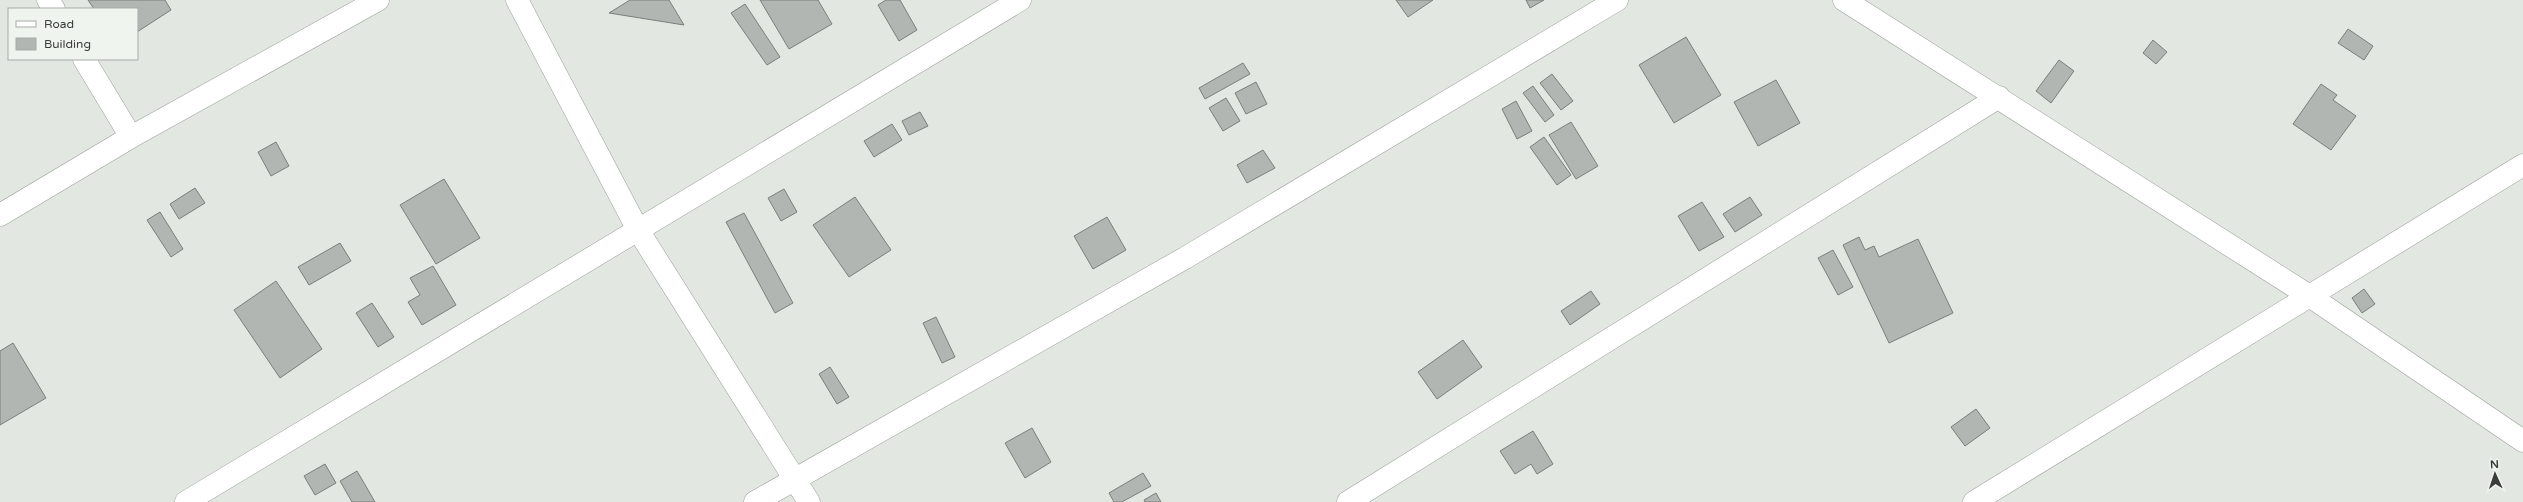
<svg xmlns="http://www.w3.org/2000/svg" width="2523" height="502" viewBox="0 0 2523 502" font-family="'Varela Round',sans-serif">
  <rect width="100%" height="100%" fill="#e2e7e2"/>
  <path fill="#b2b6b2" stroke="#7b7f7b" d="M88,0H165L171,10L137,32V9H94Z
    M630,0H669L684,25L609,13Z
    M760,0H818L832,24L789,49Z
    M886,0H900L917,30L899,41L878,5Z
    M1396,0H1433L1408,17Z
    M1526,0H1544L1530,8Z
    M745,4L780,57L767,65L731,13Z
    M2348,29L2373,46L2364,60L2338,43Z
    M1686,37L1721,95L1674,123L1639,65Z
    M2153,40L2167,52L2156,64L2143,53Z
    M2059,60L2074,71L2051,103L2036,91Z
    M1243,63L1250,74L1205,99L1199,88Z
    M1552,74L1573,101L1561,110L1540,83Z
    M1776,80L1800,123L1758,146L1734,102Z
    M1256,82L1267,104L1246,114L1235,93Z
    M2321,84L2337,95L2333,100L2356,116L2331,150L2293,124Z
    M1533,86L1554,115L1545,122L1523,93Z
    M1226,98L1240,121L1223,131L1209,108Z
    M1516,101L1532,131L1517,139L1502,109Z
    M920,112L928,126L909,135L902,121Z
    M1571,122L1598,166L1576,179L1549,135Z
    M892,124L902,140L874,157L864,141Z
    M1544,137L1571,175L1557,185L1530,147Z
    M276,142L289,166L271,176L258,152Z
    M1263,150L1275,168L1247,183L1237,165Z
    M444,179L480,238L436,264L400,205Z
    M195,188L205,203L179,219L170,204Z
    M784,189L797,212L781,221L768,198Z
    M855,197L891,250L849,277L813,225Z
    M1750,197L1762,215L1735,232L1723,214Z
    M1702,202L1724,237L1699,251L1678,216Z
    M160,212L183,249L171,257L147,220Z
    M744,213L793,303L775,313L726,222Z
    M1107,217L1126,250L1093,269L1074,236Z
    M1859,237L1865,250L1874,246L1879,257L1918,239L1953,313L1889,343L1843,245Z
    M340,243L351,261L309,285L298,267Z
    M1833,250L1853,287L1838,295L1818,258Z
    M433,266L456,305L422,325L408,302L420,295L410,278Z
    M276,281L322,349L280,378L234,310Z
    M2364,289L2375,304L2362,313L2352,298Z
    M1591,291L1600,304L1570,325L1561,311Z
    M372,303L394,337L378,347L356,313Z
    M936,317L955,357L942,363L923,323Z
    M1463,340L1482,367L1437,399L1418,372Z
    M13,343L46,398L0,425V351Z
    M830,367L849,397L837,404L819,374Z
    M1976,409L1990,428L1965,446L1951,427Z
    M1032,428L1051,462L1025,478L1005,443Z
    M1533,431L1553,464L1537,474L1531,464L1515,474L1500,451Z
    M325,464L336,483L315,495L304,476Z
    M357,471L375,502H352L340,481Z
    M1143,473L1151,486L1122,502H1114L1109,493Z
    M1156,493L1161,502H1145L1144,500Z"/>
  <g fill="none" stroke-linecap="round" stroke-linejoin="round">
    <g stroke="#9b9f9b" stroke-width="23">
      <path id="minor" d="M48,0L54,9
        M517,0L638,230L809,502
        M1844,0L2308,295L2523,441
        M84,59L131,137
        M0,215L131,137L378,0
        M186,502L1020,0
        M755,502L1185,258L1617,0
        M1348,502L1999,97
        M1974,502L2523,165"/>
    </g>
    <use href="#minor" stroke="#fff" stroke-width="22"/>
  </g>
  <rect x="8" y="8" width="130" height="52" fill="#eff4ef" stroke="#a7aba7"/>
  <rect x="16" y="21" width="20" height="6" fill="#ffffff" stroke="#a7aba7"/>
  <text x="44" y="28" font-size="12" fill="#3b3d3b">Road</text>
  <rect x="16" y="38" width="20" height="12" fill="#b2b6b2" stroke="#a7aba7"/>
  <text x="44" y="48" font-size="12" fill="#3b3d3b">Building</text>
  <g transform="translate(2495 474) rotate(357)" stroke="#eff4ef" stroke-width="3" paint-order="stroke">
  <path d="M0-3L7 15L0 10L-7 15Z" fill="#3b3d3b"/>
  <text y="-6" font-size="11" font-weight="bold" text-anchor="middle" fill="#3b3d3b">N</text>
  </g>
</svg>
